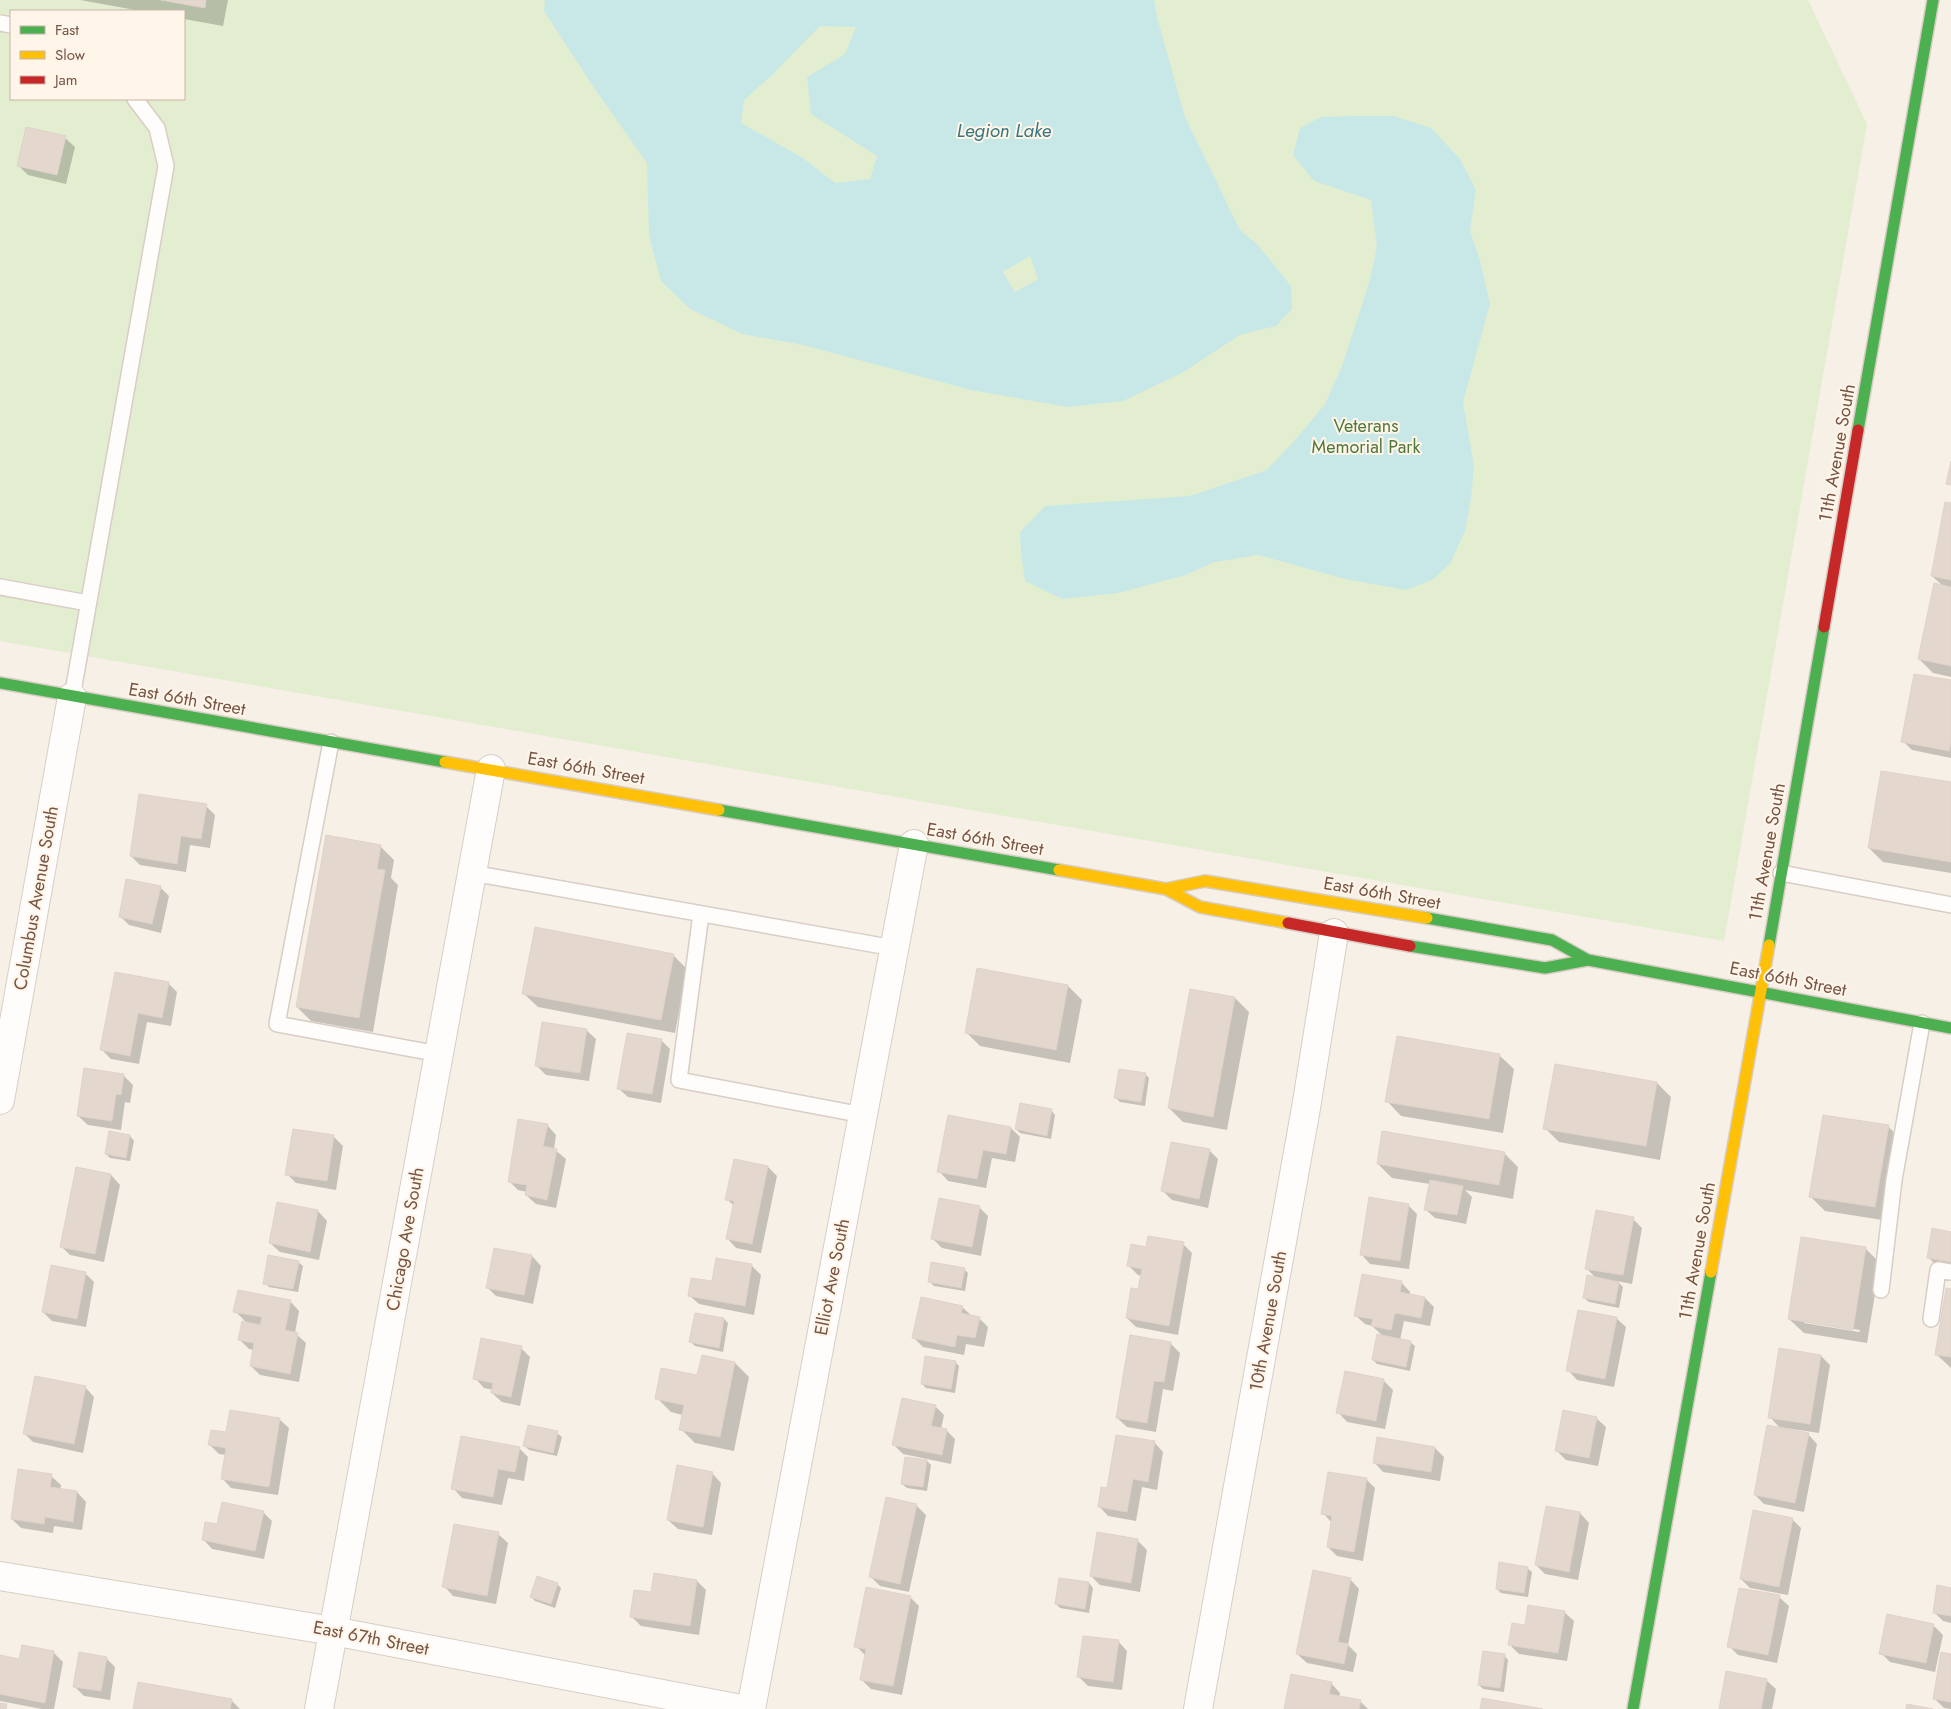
<svg xmlns="http://www.w3.org/2000/svg" width="1951" height="1709" viewBox="0 0 1951 1709" font-family="Jost,sans-serif">
  <rect width="100%" height="100%" fill="#f7f0e7"/>
  <path fill="#e3eed0" fill-rule="evenodd" d="M0,0H1808L1867,124L1724,941L0,641ZM11,11H184V99H11Z"/>
  <path fill="#c8e8e8" fill-rule="evenodd" d="M545,0H1154L1157,17L1185,117L1240,230L1258,245L1291,286L1292,309L1276,326L1240,335L1182,373L1123,401L1067,407L971,390L803,345L742,334L690,309L661,281L649,236L647,163L594,88L544,11ZM820,26L856,27L845,54L807,77L811,114L877,156L870,179L835,183L803,158L741,123L744,100L772,75ZM1030,256L1038,279L1015,292L1003,272Z
    M1351,116H1394L1431,128L1460,159L1476,190L1470,231L1480,260L1490,304L1463,402L1474,466L1471,499L1465,531L1450,564L1432,580L1406,590L1345,579L1258,555L1215,562L1186,575L1118,593L1062,599L1025,581L1021,553L1020,532L1045,506L1190,496L1267,470L1296,439L1325,404L1342,366L1369,283L1377,247L1371,200L1314,181L1293,155L1300,128L1321,117Z"/>
  <path fill="#0003" fill-rule="evenodd" d="M80,0H228L223,26L184,19V11H141Z
    M65,138L75,147L66,184L28,175L19,166Z
    M1951,505V677L1933,673L1919,659L1943,586L1932,576Z
    M1951,682V758L1912,750L1903,741Z
    M1951,784V873L1883,862L1869,848Z
    M206,806L215,815L210,848L190,845L186,872L140,865L131,856Z
    M380,846L394,860L391,878L398,885L373,1032L311,1021L297,1007Z
    M160,887L169,896L161,933L129,925L120,916Z
    M673,955L687,969L675,1033L538,1007L523,993Z
    M116,973L168,983L177,992L171,1026L147,1022L139,1064L111,1059L102,1050Z
    M1068,986L1082,1000L1070,1063L980,1046L966,1032Z
    M1235,998L1249,1012L1227,1130L1183,1122L1169,1108Z
    M586,1030L596,1039L589,1081L546,1075L536,1065Z
    M661,1040L670,1049L661,1103L628,1097L618,1088Z
    M1499,1055L1514,1069L1503,1133L1401,1116L1387,1101Z
    M85,1070L124,1076L133,1085L130,1103L125,1102L121,1130L88,1125L78,1116Z
    M1145,1074L1149,1078L1145,1106L1120,1102L1116,1098Z
    M1657,1083L1671,1097L1660,1160L1559,1142L1545,1128Z
    M1051,1110L1055,1115L1051,1139L1020,1133L1016,1129Z
    M547,1125L556,1135L554,1149L566,1159L556,1208L536,1204L526,1195L527,1192L518,1190L509,1181Z
    M1888,1126L1902,1141L1889,1221L1825,1211L1810,1196Z
    M1011,1128L1020,1137L1015,1162L992,1158L986,1188L948,1181L939,1171Z
    M130,1136L134,1141L130,1161L110,1158L106,1154Z
    M333,1136L343,1146L336,1190L296,1183L287,1174Z
    M1209,1150L1218,1159L1208,1208L1172,1200L1163,1191Z
    M1504,1153L1518,1167L1513,1199L1465,1190L1472,1197L1466,1224L1435,1218L1425,1209L1430,1184L1392,1178L1378,1164Z
    M768,1167L777,1176L761,1253L736,1248L727,1238L734,1206L727,1199Z
    M77,1168L111,1175L120,1185L104,1262L70,1255L61,1246Z
    M1408,1205L1417,1214L1409,1269L1370,1264L1361,1254Z
    M979,1207L988,1216L981,1256L942,1248L933,1239Z
    M318,1211L327,1221L319,1260L280,1252L270,1243Z
    M1633,1219L1642,1228L1632,1284L1617,1281L1623,1287L1619,1308L1589,1302L1584,1298L1596,1278L1586,1268Z
    M1951,1233V1265L1933,1262L1928,1257Z
    M1183,1244L1192,1253L1178,1335L1136,1327L1127,1318L1139,1290L1142,1276L1138,1275L1129,1266L1147,1248Z
    M1866,1249L1880,1263L1867,1343L1804,1333L1789,1319ZM1804,1321L1860,1330L1859,1332L1804,1323Z
    M532,1256L541,1266L533,1304L496,1296L487,1287Z
    M298,1262L303,1266L298,1292L269,1287L265,1283Z
    M752,1266L761,1275L754,1315L699,1304L689,1295Z
    M964,1269L968,1273L965,1291L934,1286L930,1282Z
    M85,1273L94,1282L86,1327L52,1321L43,1312Z
    M1401,1282L1410,1292V1295L1425,1298L1434,1307L1430,1326L1404,1321L1400,1340L1410,1342L1415,1346L1410,1371L1377,1364L1373,1360L1383,1336L1372,1326L1365,1324L1355,1315Z
    M1951,1290V1368L1936,1354Z
    M290,1301L299,1311L295,1333L306,1343L299,1382L260,1375L251,1366L254,1350L249,1349L240,1340L247,1323L235,1311Z
    M962,1307L972,1316L979,1318L988,1327L984,1347L966,1344L964,1355L923,1347L914,1338Z
    M1616,1318L1626,1327L1614,1387L1577,1380L1568,1370Z
    M724,1319L728,1323L723,1352L695,1346L691,1342Z
    M1170,1343L1180,1353L1173,1391L1163,1389L1156,1432L1127,1427L1117,1418Z
    M521,1348L530,1357L520,1406L502,1402L492,1393L493,1390L484,1388L475,1378Z
    M1821,1356L1830,1365L1819,1433L1779,1427L1770,1417Z
    M955,1362L959,1366L955,1393L926,1388L922,1384Z
    M735,1363L749,1377L734,1451L695,1443L681,1429L683,1415L671,1412L657,1398L698,1376Z
    M1383,1380L1393,1390L1385,1429L1347,1422L1338,1412Z
    M85,1387L94,1397L83,1453L33,1442L24,1433Z
    M935,1406L944,1415L941,1429L946,1430L955,1439L951,1464L903,1454L894,1445Z
    M1596,1418L1606,1427L1598,1466L1566,1460L1556,1450Z
    M279,1419L289,1428L278,1495L231,1488L222,1478L226,1455L219,1454L210,1445L227,1434Z
    M557,1433L562,1437L557,1456L529,1450L525,1446Z
    M1808,1434L1817,1444L1804,1512L1764,1504L1755,1495Z
    M1154,1442L1163,1452L1157,1490L1142,1487L1136,1521L1108,1516L1099,1506L1108,1490Z
    M519,1448L528,1457L524,1481L508,1478L502,1505L462,1498L453,1488Z
    M1435,1448L1444,1457L1440,1481L1383,1472L1374,1462Z
    M927,1461L931,1465L927,1491L907,1488L902,1484Z
    M712,1473L721,1483L712,1535L678,1529L668,1520Z
    M51,1476L61,1485L60,1490L77,1492L86,1502L82,1530L54,1526L53,1533L21,1528L12,1519Z
    M1366,1479L1375,1488L1363,1561L1337,1556L1328,1547L1332,1523L1323,1513Z
    M916,1505L926,1515L909,1592L880,1586L871,1577Z
    M1547,1508L1580,1513L1589,1523L1578,1580L1545,1574L1536,1565Z
    M263,1512L272,1521L264,1559L212,1549L203,1539L218,1526Z
    M1792,1519L1801,1528L1788,1595L1750,1588L1741,1579Z
    M498,1534L508,1543L496,1604L453,1596L444,1586Z
    M1137,1540L1147,1550L1140,1592L1100,1585L1091,1576Z
    M1527,1568L1532,1572L1528,1597L1501,1593L1497,1589Z
    M1350,1579L1359,1589L1348,1645L1357,1654L1353,1672L1307,1663L1297,1654Z
    M697,1581L706,1590L699,1635L641,1626L631,1616L652,1594Z
    M1089,1583L1093,1588L1089,1613L1060,1608L1056,1604Z
    M557,1584L561,1588L555,1608L535,1601L531,1597Z
    M1951,1589V1623L1943,1621L1934,1612Z
    M910,1597L919,1606L902,1695L871,1689L861,1679L866,1656L856,1646Z
    M1779,1597L1789,1606L1777,1663L1738,1655L1729,1646Z
    M1564,1612L1574,1621L1567,1661L1519,1654L1510,1645L1526,1627Z
    M1933,1625L1943,1635L1935,1672L1890,1662L1881,1653Z
    M1118,1641L1127,1651L1122,1690L1088,1686L1079,1677Z
    M23,1647L54,1653L63,1662L54,1709H42L0,1701V1656L20,1660Z
    M1504,1655L1508,1660L1504,1692L1483,1689L1479,1685Z
    M1951,1655V1709L1944,1708L1935,1699Z
    M106,1658L115,1667L110,1700L84,1696L74,1686Z
    M1766,1680L1776,1689L1772,1709H1720Z
    M1331,1683L1340,1693L1339,1697L1360,1701L1368,1709H1285Z
    M231,1700L240,1709H134Z"/>
  <path fill="#e4d8ce" stroke="#e0d2c9" d="M161,0H206L205,8Z
    M26,127L66,136L57,175L17,166Z
    M1951,461V485L1946,484Z
    M1945,502L1951,503V580L1931,576Z
    M1934,583L1951,587V666L1918,659Z
    M1914,674L1951,680V742L1949,751L1901,742Z
    M1881,771L1951,782V862L1868,848Z
    M139,794L207,804L201,839L181,836L177,864L130,856Z
    M326,835L381,845L377,869L385,870L359,1018L296,1007Z
    M126,879L161,886L152,924L119,917Z
    M535,927L674,954L661,1020L522,994Z
    M977,968L1068,985L1056,1050L965,1033Z
    M115,972L169,982L162,1018L138,1013L130,1056L100,1050Z
    M1190,989L1235,997L1213,1117L1168,1108Z
    M542,1022L587,1029L580,1073L535,1066Z
    M627,1033L662,1039L652,1094L617,1089Z
    M1397,1036L1500,1054L1489,1119L1385,1102Z
    M1555,1064L1657,1082L1646,1146L1543,1129Z
    M84,1068L124,1074L121,1095L116,1094L112,1121L77,1116Z
    M1119,1069L1146,1073L1141,1102L1114,1098Z
    M1020,1103L1052,1109L1047,1136L1015,1129Z
    M948,1115L1011,1127L1006,1154L983,1150L977,1179L937,1172Z
    M1823,1115L1889,1125L1875,1207L1809,1197Z
    M518,1119L548,1124L543,1146L557,1149L547,1200L525,1195L527,1185L508,1182Z
    M293,1129L334,1135L327,1181L285,1175Z
    M109,1131L130,1135L126,1158L105,1154Z
    M1382,1131L1505,1152L1499,1185L1377,1164Z
    M1171,1142L1210,1149L1199,1199L1161,1191Z
    M734,1159L768,1166L752,1244L726,1239L734,1201L725,1200Z
    M76,1167L111,1174L95,1254L60,1247Z
    M1430,1180L1463,1186L1457,1215L1424,1210Z
    M1369,1197L1409,1204L1400,1261L1360,1255Z
    M939,1198L980,1206L972,1247L931,1239Z
    M277,1202L318,1210L310,1252L269,1243Z
    M1596,1210L1634,1217L1623,1275L1585,1269Z
    M1932,1228L1951,1232V1262L1927,1258Z
    M1148,1236L1184,1242L1169,1326L1126,1318L1131,1288L1138,1289L1142,1269L1127,1266L1131,1244L1146,1247Z
    M1801,1237L1866,1247L1853,1330L1788,1319Z
    M494,1248L532,1255L524,1295L486,1288Z
    M268,1255L299,1261L293,1289L263,1284Z
    M716,1258L752,1264L745,1306L688,1296L691,1278L712,1281Z
    M931,1262L965,1268L961,1288L928,1282Z
    M51,1265L86,1272L77,1319L42,1312Z
    M1362,1274L1402,1281L1400,1292L1425,1297L1421,1318L1395,1313L1391,1330L1371,1326L1373,1319L1354,1316Z
    M1587,1275L1619,1282L1615,1304L1583,1298Z
    M1946,1288L1951,1289V1357L1935,1355Z
    M238,1290L291,1300L285,1330L298,1333L290,1374L250,1366L254,1343L238,1340L242,1321L260,1325L262,1317L233,1312Z
    M921,1297L963,1306L961,1313L980,1317L975,1338L957,1335L955,1347L912,1338Z
    M1578,1310L1617,1317L1605,1379L1566,1371Z
    M695,1313L724,1318L719,1348L689,1342Z
    M1377,1334L1411,1341L1406,1367L1372,1360Z
    M1130,1335L1171,1342L1164,1382L1154,1381L1147,1423L1116,1418Z
    M481,1338L522,1346L511,1397L491,1393L493,1383L473,1379Z
    M1779,1348L1821,1355L1810,1424L1768,1418Z
    M702,1355L735,1362L720,1437L679,1430L684,1405L655,1399L661,1368L697,1375Z
    M925,1356L956,1361L951,1389L921,1384Z
    M1345,1371L1384,1379L1376,1421L1336,1413Z
    M35,1376L86,1386L74,1444L23,1434Z
    M902,1398L936,1405L931,1426L947,1429L942,1455L892,1445Z
    M230,1410L280,1418L269,1487L221,1479L226,1448L208,1445L211,1430L226,1432Z
    M1563,1410L1597,1417L1589,1458L1555,1451Z
    M528,1425L558,1431L553,1453L523,1446Z
    M1767,1425L1809,1433L1795,1503L1754,1495Z
    M1116,1435L1155,1441L1148,1482L1133,1479L1127,1512L1098,1507L1101,1487L1107,1488Z
    M461,1436L520,1447L515,1472L498,1469L493,1497L451,1489Z
    M1377,1437L1435,1447L1431,1472L1373,1463Z
    M905,1457L927,1460L923,1487L901,1484Z
    M677,1465L713,1472L703,1527L667,1520Z
    M18,1469L52,1474L50,1487L77,1491L73,1522L45,1517L44,1524L11,1519Z
    M1328,1472L1367,1478L1354,1552L1327,1547L1332,1516L1321,1514Z
    M886,1497L917,1504L900,1584L869,1577Z
    M222,1502L264,1511L255,1551L202,1540L205,1522L217,1524Z
    M1546,1506L1580,1512L1569,1572L1535,1565Z
    M1753,1510L1793,1518L1779,1587L1740,1579Z
    M454,1524L499,1532L487,1596L442,1587Z
    M1097,1532L1138,1539L1131,1583L1090,1576Z
    M1499,1562L1528,1567L1524,1593L1496,1589Z
    M1313,1570L1351,1578L1338,1642L1348,1644L1344,1664L1296,1654Z
    M654,1573L697,1580L690,1626L630,1617L634,1590L651,1592Z
    M537,1576L558,1583L551,1604L530,1597Z
    M1059,1578L1089,1582L1085,1609L1055,1604Z
    M1937,1585L1951,1588V1616L1933,1613Z
    M866,1587L911,1596L893,1686L860,1680L866,1649L854,1647Z
    M1739,1588L1780,1595L1768,1655L1727,1647Z
    M1528,1605L1565,1611L1558,1653L1508,1645L1512,1623L1525,1625Z
    M1887,1614L1934,1624L1926,1663L1879,1654Z
    M1083,1636L1119,1640L1113,1682L1077,1677Z
    M22,1645L54,1651L45,1703L0,1694V1655L19,1659Z
    M1483,1651L1505,1654L1500,1688L1478,1685Z
    M79,1652L107,1657L101,1691L73,1687Z
    M1941,1652L1951,1654V1702L1933,1699Z
    M1726,1671L1767,1679L1761,1709H1719Z
    M1291,1674L1332,1682L1329,1694L1361,1700L1359,1709H1284Z
    M138,1682L232,1699L230,1709H133Z
    M1482,1698L1543,1709H1480Z
    M0,1703L7,1704L6,1709H0Z
    M1907,1704L1933,1709H1906Z"/>
  <g fill="none" stroke-linecap="round" stroke-linejoin="round">
    <g stroke="#d9cdc5" stroke-width="18">
      <path id="lane" d="M0,23L11,25
        M0,587L88,603
        M72,697L166,166L157,128L135,99
        M331,742L277,1024L439,1054
        M472,873L894,948
        M1781,873L1951,905
        M701,914L679,1080L863,1115
        M1881,1290L1894,1180L1922,1023
        M1931,1319L1938,1270L1951,1272"/>
    </g>
    <g stroke="#d9cdc5" stroke-width="30">
      <path id="street" d="M0,1100L72,697
        M0,1576L333,1631L741,1709
        M319,1709L491,769
        M751,1709L914,844
        M1198,1709L1306,1108L1334,933"/>
    </g>
    <g stroke="#d8ccc3" stroke-width="14">
      <path id="fast" d="M1858,430L1933,0
        M0,683L445,762
        M719,810L1059,870
        M1427,918L1552,940L1588,960L1951,1028
        M1769,945L1824,627
        M1410,946L1545,968L1588,960
        M1633,1709L1711,1272"/>
    </g>
    <g stroke="#d8ccc3" stroke-width="14">
      <path id="slow" d="M445,762L719,810
        M1059,870L1166,889L1200,907L1288,923
        M1166,889L1205,881L1427,918
        M1711,1272L1769,945"/>
    </g>
    <g stroke="#d8ccc3" stroke-width="14">
      <path id="jam" d="M1824,627L1858,430
        M1288,923L1410,946"/>
    </g>
    <use href="#lane" stroke="#fefdfb" stroke-width="15"/>
    <use href="#street" stroke="#fefdfb" stroke-width="28"/>
    <use href="#fast" stroke="#4caf50" stroke-width="11"/>
    <use href="#slow" stroke="#ffc107" stroke-width="11"/>
    <use href="#jam" stroke="#c62828" stroke-width="11"/>
  </g>
  <g text-anchor="middle" dominant-baseline="central" stroke-width="4" stroke-linejoin="round" paint-order="stroke">
    <g font-size="18" fill="#4f783b" stroke="#fff5e8">
      <text x="1366" y="426">Veterans<tspan x="1366" dy="21">Memorial Park</tspan></text>
    </g>
    <g font-size="18" fill="#765546" stroke="#fff5e8">
      <text transform="translate(1837 453) rotate(-80)">11th Avenue South</text>
      <text transform="translate(187 699) rotate(10)">East 66th Street</text>
      <text transform="translate(586 768) rotate(10)">East 66th Street</text>
      <text transform="translate(985 839) rotate(10)">East 66th Street</text>
      <text transform="translate(1767 852) rotate(-80)">11th Avenue South</text>
      <text transform="translate(1382 893) rotate(10)">East 66th Street</text>
      <text transform="translate(36 898) rotate(-80)">Columbus Avenue South</text>
      <text transform="translate(1788 979) rotate(11)">East 66th Street</text>
      <text transform="translate(405 1239) rotate(-80)">Chicago Ave South</text>
      <text transform="translate(1697 1251) rotate(-80)">11th Avenue South</text>
      <text transform="translate(832 1277) rotate(-79)">Elliot Ave South</text>
      <text transform="translate(1268 1321) rotate(-80)">10th Avenue South</text>
      <text transform="translate(371 1638) rotate(11)">East 67th Street</text>
    </g>
    <g font-size="19" font-style="italic" fill="#38767e" stroke="#fff5e8">
      <text x="1004" y="130">Legion Lake</text>
    </g>
  </g>
  <rect x="10" y="10" width="175" height="90" fill="#fff5e8" stroke="#c8b5a7"/>
  <rect x="20" y="26" width="25" height="8" fill="#4caf50" stroke="#c8b5a7"/>
  <text x="55" y="35" font-size="15" fill="#765546">Fast</text>
  <rect x="20" y="51" width="25" height="8" fill="#ffc107" stroke="#c8b5a7"/>
  <text x="55" y="60" font-size="15" fill="#765546">Slow</text>
  <rect x="20" y="76" width="25" height="8" fill="#c62828" stroke="#c8b5a7"/>
  <text x="55" y="85" font-size="15" fill="#765546">Jam</text>
</svg>
